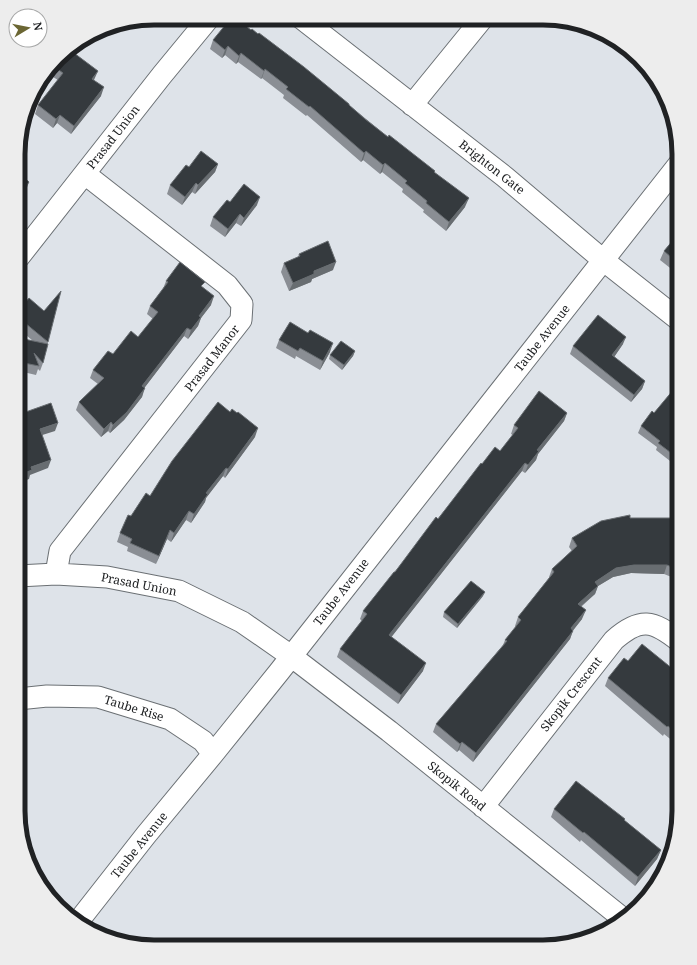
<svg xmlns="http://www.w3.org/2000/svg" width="697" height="965" viewBox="0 0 697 965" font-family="'Noto Serif',serif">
  <rect width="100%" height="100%" fill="#dee3e9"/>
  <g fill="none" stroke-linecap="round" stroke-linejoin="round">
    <g stroke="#6b7074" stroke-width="23">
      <path id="minor" d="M301,18L505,177L603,260L679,320
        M412,105L482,19
        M19,257L162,75L209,18
        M56,574L60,551L241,320L242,304L227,285L85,174
        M18,576L56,574L107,577L179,591L242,622L291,656L389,731L621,917
        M18,699L47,696L98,697L170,719L203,741L213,754
        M483,807L614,640C640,617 653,620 679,641
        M77,923L146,835L213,754L279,672L679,164"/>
    </g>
    <use href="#minor" stroke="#fff" stroke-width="21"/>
  </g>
  <path fill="#8a8e94" d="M380,19H392L387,25Z
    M251,30L349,105L388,137L435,171L434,173L465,207L446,231L423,212L424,210L402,192L403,189L382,172L380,174L363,160L361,162L307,115L306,116L283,98L284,95L262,78L261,79L238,62L236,64L225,55L222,58L210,49L213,40Z
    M56,68L94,80L101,96L71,134L57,123L53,128L35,114L38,105L58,80L53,77Z
    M218,164L215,172L195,194L192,192L182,205L167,194L170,185L189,167Z
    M230,202L257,205L241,226L236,223L225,237L210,226L213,217Z
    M679,233V275L660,260L664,251Z
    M299,254L333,270L312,279L311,282L289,291L281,272L284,263L298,257Z
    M166,281L203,287L211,305L201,318L198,326L188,339L184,336L144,388L142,397L124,420L110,433L108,431L101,437L76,410L79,402L98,384L90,378L93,370L113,354L138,337L153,319L147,314L150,306L163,289Z
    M19,310L48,342L43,363L40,371L38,369L36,375L19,371V338L33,341L19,329Z
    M279,340L330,352L320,370L296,356L295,359L276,348Z
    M623,344L614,357L645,381L642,389L631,402L570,354L573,346Z
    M355,351L353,356L342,370L329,359L330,355Z
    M679,383V468L656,450L657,447L638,433L641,426L654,413Z
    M567,413L564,421L538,454L536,460L525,473L522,471L391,637L423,671L398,704L337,657L340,649L362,621L360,619L363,611L482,464L500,451L513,435L511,434L514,425Z
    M255,437L225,478L223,476L206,498L205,502L191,523L186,520L171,542L167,539L156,564L127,551L128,547L117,542L120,533L131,516L150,496Z
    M630,518L679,520V580L664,574L631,573L613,577L598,586L595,594L581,607L582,619L573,630L570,639L473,762L459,750L457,752L433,732L436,724L503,645L505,640L516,627L515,626L518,617L549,578V577L552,569L572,551L569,547L572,538Z
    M483,596L457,628L443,617L444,612Z
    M628,661L679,674V746L664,734L663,736L605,686L608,678Z
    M554,809L624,820L661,850L657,859L635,886L581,840L580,842L551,817Z"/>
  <path fill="#686d71" d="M389,19H392L387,25Z
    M228,46L225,55L222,58L225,50Z
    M241,53L238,62L236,64L239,56Z
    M265,69L262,78L261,79L264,71Z
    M98,71L94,80L89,87L92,79Z
    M104,87L101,96L71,134L74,126Z
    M60,115L57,123L53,128L56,119Z
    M366,151L363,160L361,162L364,153Z
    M385,163L382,172L380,174L383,165Z
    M218,164L215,172L195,194L198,185Z
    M29,182L26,190L19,199V195Z
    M196,183L192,192L182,205L185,197Z
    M260,197L257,205L241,226L244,218Z
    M469,198L465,207L446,231L449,222Z
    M240,214L236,223L225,237L228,229Z
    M336,262L333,270L312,279L311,282L289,291L293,283L314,271Z
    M214,296L211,305L201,318L198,326L188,339L191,330L199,316Z
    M187,328L184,336L139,395L142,386Z
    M626,337L623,344L610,363L612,355Z
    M333,343L330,352L320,370L323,361Z
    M355,351L353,356L342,370L344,365Z
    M645,381L642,389L631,402L634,395Z
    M145,388L142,397L124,420L110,433L113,425Z
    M567,413L564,421L538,454L536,460L525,473L528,465L537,450Z
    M111,422L108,431L101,437L104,429Z
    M58,423L55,431L36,437L40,429Z
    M258,428L255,437L225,478L228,469Z
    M51,460L48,468L30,475L29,479L19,483V475L31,467Z
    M525,463L522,471L386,644L389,635Z
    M226,468L223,476L206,498L205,502L191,523L194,514L206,493Z
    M189,511L186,520L171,542L174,533Z
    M170,530L167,539L156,564L159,556Z
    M634,565H667L664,574L631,573L613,577L598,586L595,594L574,612L578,604L595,582L616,568Z
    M485,592L483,596L457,628L458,624Z
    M586,610L582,619L568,637L571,628Z
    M573,631L570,639L473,762L476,753Z
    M426,663L423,671L398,704L401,695Z
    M462,742L459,750L457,752L460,744Z
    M661,850L657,859L635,886L638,877Z"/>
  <path fill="#353a3e" stroke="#686d71" d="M231,18H236L251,30L252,29L258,34L259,33L304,67L349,104V105L365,119L388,137L389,135L435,171L434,172L469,198L449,222L426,203L427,201L405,183L407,181L385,163L383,165L366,151L364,153L310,106L309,107L286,89L288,87L265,69L264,71L241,53L239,56L228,46L225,50L213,40Z
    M70,50L98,71L92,79L104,87L74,126L60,115L56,119L38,105L63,73L56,68Z
    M201,151L218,164L198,185L196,183L185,197L170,185L186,165L189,167Z
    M19,173L29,182L19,195Z
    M244,184L260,197L244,218L240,214L228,229L213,217L227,200L230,202Z
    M679,233V264L664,251Z
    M328,241L336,262L314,271V274L293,283L284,263L300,256L299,254Z
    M180,262L205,282L201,286L214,296L199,316L201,317L191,330L187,328L142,386L145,388L127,412L113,425L111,422L104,429L79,402L104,378L93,370L108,351L113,354L131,331L138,337L158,312L150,306L168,282L166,281Z
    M61,291L48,342L19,318V310L29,298L44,311Z
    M598,315L626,337L612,355L645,381L634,395L573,346Z
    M290,322L308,333L310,330L333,343L323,361L300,348L298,351L279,340Z
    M19,338L48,344L43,363L34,353L39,366L19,362Z
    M341,341L355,351L344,365L330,355Z
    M679,383V459L658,443L660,441L641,426L652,411L654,413Z
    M539,391L567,413L537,450L539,451L528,465L525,463L389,635L426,663L401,695L340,649L367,614L363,611L394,572H395L436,517L438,519L481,463L482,464L495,447L500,451L518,428L514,425Z
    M218,402L230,412L232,409L237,413L238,412L258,428L228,469L226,468L206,493L208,494L194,514L189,511L174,533L170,530L159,556L130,543L132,539L120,533L128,515L131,516L146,493L150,496L172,461Z
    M51,403L58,423L40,429L51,460L31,467L32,470L19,475V409L20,414Z
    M630,515V518H673L679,520V570L667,565H634L616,568L595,582L598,586L578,604L586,610L571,628L573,631L476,753L462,742L460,744L436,724L507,641L505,640L521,620L518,617L554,572L552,569L577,546L572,538L601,521Z
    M471,581L485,592L458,624L444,612Z
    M642,644L679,674V735L668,726L667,727L608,678L624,658L628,661Z
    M576,781L625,819L624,820L661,850L638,877L584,832L583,833L554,809Z"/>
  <g text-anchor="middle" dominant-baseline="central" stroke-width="4" stroke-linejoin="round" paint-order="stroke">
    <g font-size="12" fill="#202224" stroke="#fff">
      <text transform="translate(113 137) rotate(-52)">Prasad Union</text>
      <text transform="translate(492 167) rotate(38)">Brighton Gate</text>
      <text transform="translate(542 338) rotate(-52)">Taube Avenue</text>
      <text transform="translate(212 358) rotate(-52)">Prasad Manor</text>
      <text transform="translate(139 584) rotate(11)">Prasad Union</text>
      <text transform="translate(341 592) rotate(-52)">Taube Avenue</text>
      <text transform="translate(571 694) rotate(-52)">Skopik Crescent</text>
      <text transform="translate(134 708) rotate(17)">Taube Rise</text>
      <text transform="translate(457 786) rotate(39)">Skopik Road</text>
      <text transform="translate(139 845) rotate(-51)">Taube Avenue</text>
    </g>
  </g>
  <path d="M0 0H697V965H0ZM154 25H543A129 129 0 0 1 672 154V811A129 129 0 0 1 543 940H154A129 129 0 0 1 25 811V154A129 129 0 0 1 154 25Z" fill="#ededed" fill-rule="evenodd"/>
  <path fill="none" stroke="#202224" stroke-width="5" d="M154 25H543A129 129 0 0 1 672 154V811A129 129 0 0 1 543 940H154A129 129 0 0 1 25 811V154A129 129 0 0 1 154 25Z"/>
  <g transform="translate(28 28) rotate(80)"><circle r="19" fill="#ffffff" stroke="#a6a7a7"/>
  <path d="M0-3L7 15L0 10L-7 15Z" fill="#6b6633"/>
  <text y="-6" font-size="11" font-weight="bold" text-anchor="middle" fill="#202224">N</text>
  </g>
</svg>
